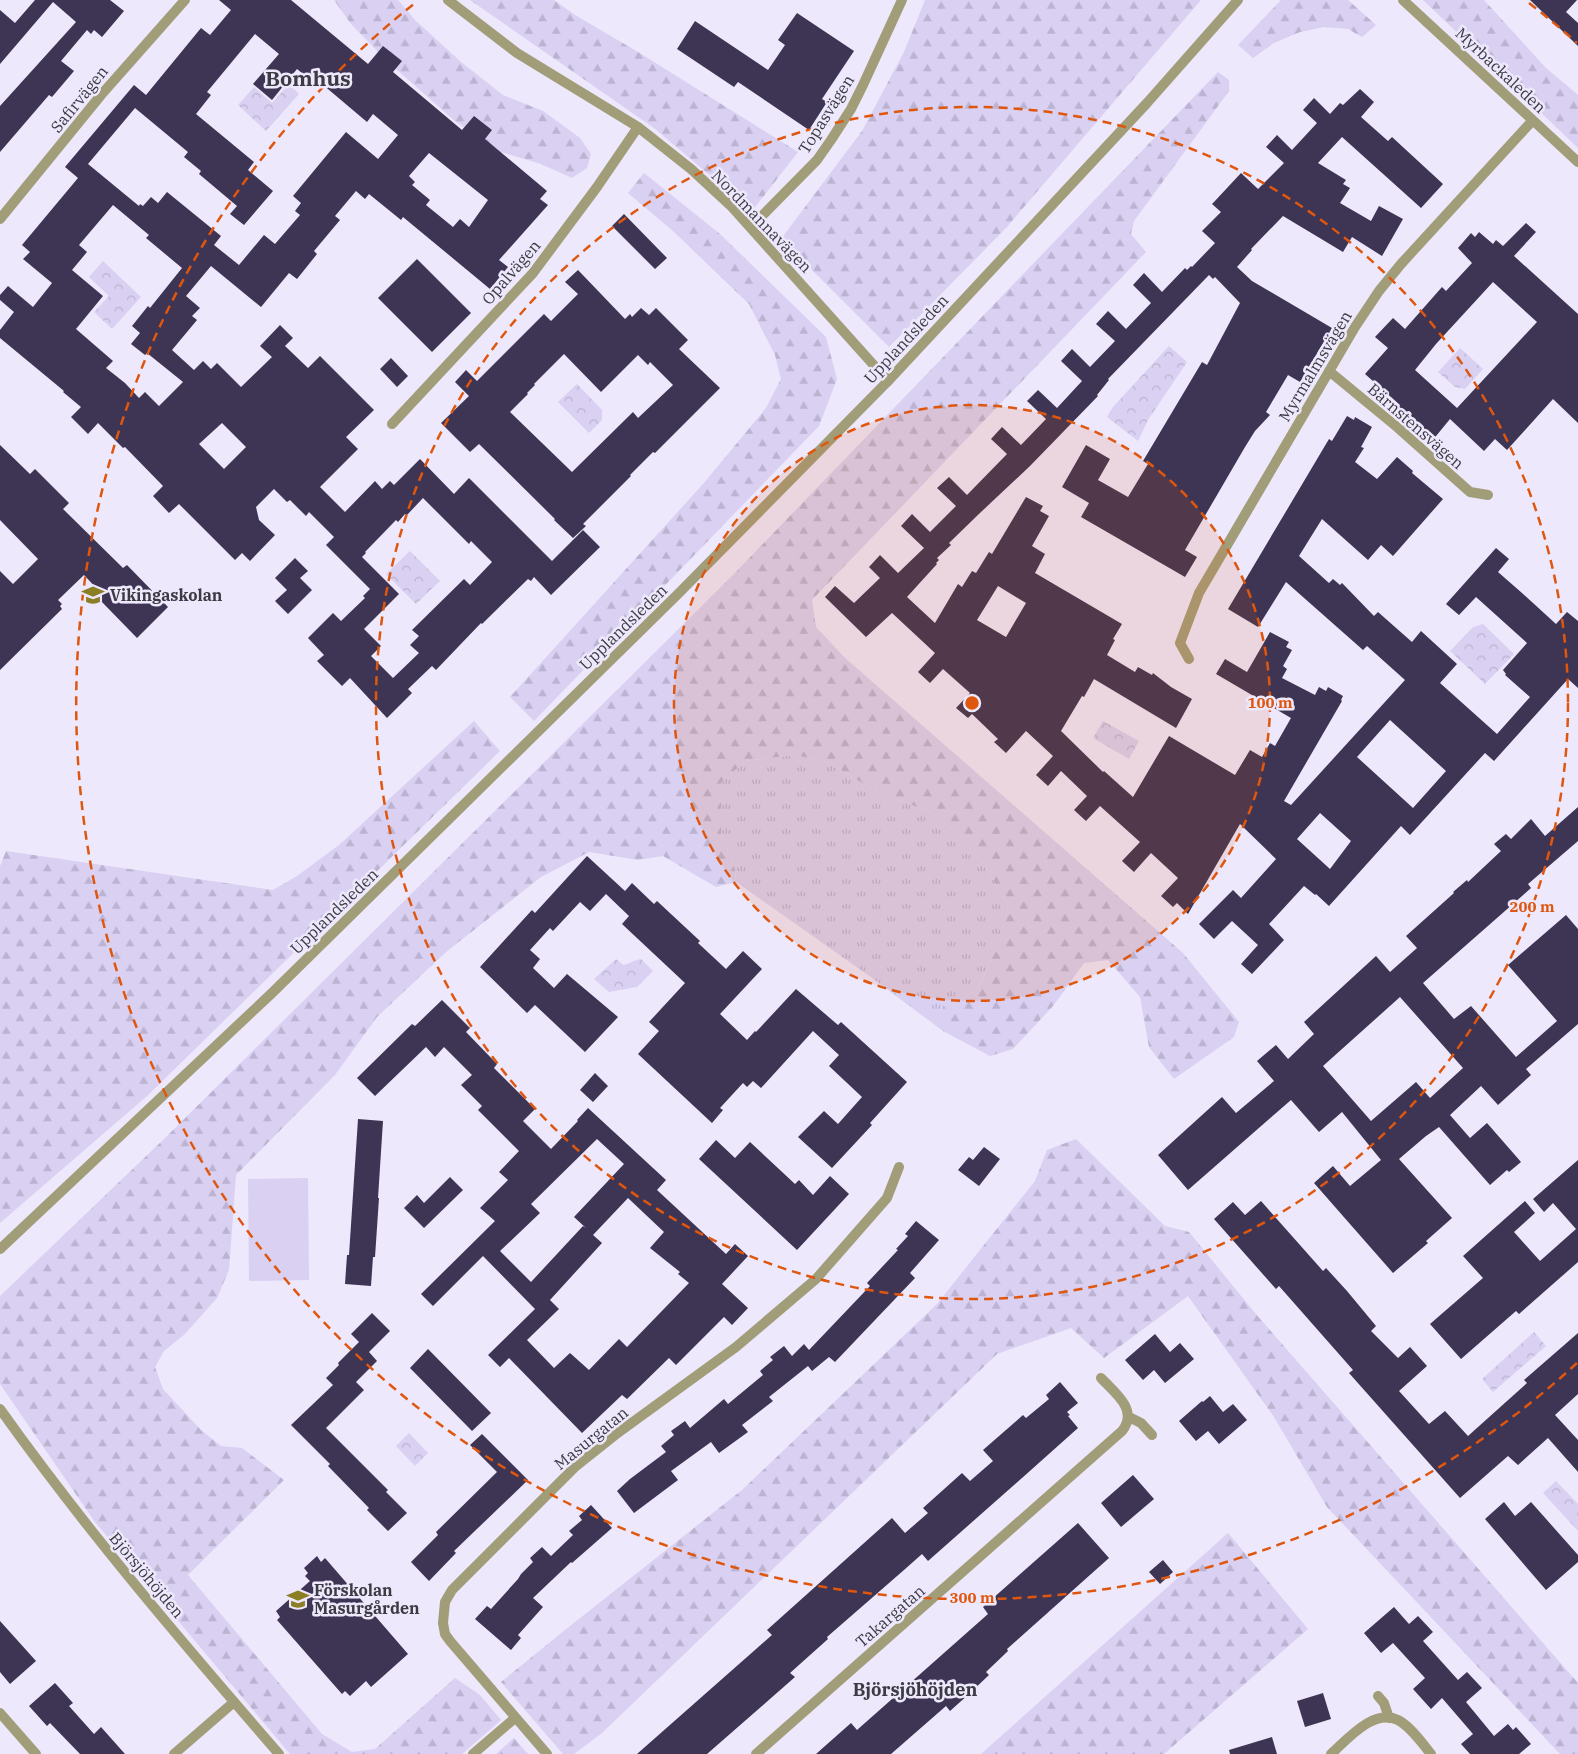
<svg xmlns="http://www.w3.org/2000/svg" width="1578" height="1754" viewBox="0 0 1578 1754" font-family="'IBM Plex Serif',serif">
  <defs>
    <pattern id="grass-tufts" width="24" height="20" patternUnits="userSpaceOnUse" patternTransform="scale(1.25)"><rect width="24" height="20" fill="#d9d0f2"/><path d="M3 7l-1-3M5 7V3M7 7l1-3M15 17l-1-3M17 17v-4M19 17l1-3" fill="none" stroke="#bbb3d1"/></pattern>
    <pattern id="forest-firs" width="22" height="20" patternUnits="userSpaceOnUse" patternTransform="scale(1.25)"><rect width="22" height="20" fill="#d9d0f2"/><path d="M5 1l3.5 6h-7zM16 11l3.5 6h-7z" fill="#bbb3d1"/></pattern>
    <pattern id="park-crowns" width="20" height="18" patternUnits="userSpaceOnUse" patternTransform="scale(1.25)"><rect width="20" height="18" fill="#d9d0f2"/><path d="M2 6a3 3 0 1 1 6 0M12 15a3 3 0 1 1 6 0" fill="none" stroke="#bbb3d1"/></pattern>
  </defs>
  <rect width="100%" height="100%" fill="#ede8fc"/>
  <path fill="url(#grass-tufts)" d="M794,755L828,762L875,791L930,812L961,837L985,867L1009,907C1003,925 987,979 975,990C966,998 954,1002 943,1006V1031L868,975L736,882L735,869L721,834V783L745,761Z"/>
  <path fill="url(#forest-firs)" d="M334,0H398L415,20L461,62L503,95L543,111L580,138L591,154L587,168L572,178L541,164L501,152L456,122L387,61L351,24Z
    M470,0H554L575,15L638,52L798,152L752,211L654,128Z
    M925,0H1201L1006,228L889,347L781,239L862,131L904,52Z
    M1281,0H1348L1376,25L1362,37L1348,29L1324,27L1300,32L1274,43L1253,58L1238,45Z
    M1423,0H1484L1546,68L1578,95V148Z
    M1218,72L1229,80V91L1134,221L1131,234L1146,252L812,600L816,627L844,657L1183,953L1239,1022L1234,1037L1174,1079L1149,1047L1140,997L1108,960L1084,963L1053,1006L1013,1049L990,1056L943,1031V1006C954,1002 966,998 975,990C987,980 1003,924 1009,907L985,867L961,837L930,812L875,791L828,762L794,755L745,761L721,783V834L735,869L736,882L716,887L663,856L638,860L589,852L541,877L446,952L377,1017L335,1075L236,1175L229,1270L217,1298L185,1334L164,1351L155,1367L163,1389L201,1430L221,1446L242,1448L284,1480L188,1575L322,1734L352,1752L375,1749L455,1678L480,1695L501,1720L462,1754H290L95,1522L0,1384V1296L164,1139L732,576Z
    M644,173L720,234L826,337L837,379L819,426L534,721L510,697L703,484L766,408L781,379L775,355L749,304L673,231L628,193Z
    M474,721L500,751L147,1096L0,1223V866L6,851L273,890L297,876L339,845Z
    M1076,1139L1165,1226L1189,1232L1255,1313L1578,1683V1754H1560L1327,1507L1274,1417L1188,1296L1104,1358L1071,1328L997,1354L602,1733L574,1754H563L501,1682L565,1630L742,1490L937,1304L1035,1181L1047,1150Z
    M1228,1533L1308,1629L1164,1754H981Z
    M514,1738L528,1754H496Z"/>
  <path fill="url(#park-crowns)" d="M289,84L299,94L266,131L238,105L254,87L272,103Z
    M103,261L141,297L112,329L94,312L109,296L89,277Z
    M1169,346L1187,362L1148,420L1138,441L1107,417L1113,407Z
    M1460,348L1483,369L1465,389L1455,387L1438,372Z
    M577,384L602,410V420L589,433L558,402Z
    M410,551L440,581L416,604L386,574Z
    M1483,624L1514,654L1485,684L1450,651L1473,627Z
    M1103,721L1139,741L1129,759L1093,738Z
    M616,959L623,965C629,964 634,960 641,959L653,971L637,987L609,992L594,979Z
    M1534,1332L1546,1346L1493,1392L1482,1379Z
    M409,1433L428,1453L415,1466L396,1446Z
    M1556,1481L1578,1504V1531L1543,1493Z"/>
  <path fill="#d9d0f2" d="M308,1178L309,1280L249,1281L248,1179Z"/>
  <path fill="#3e3453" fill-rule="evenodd" d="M35,0H110L124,11L102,37L94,30L91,34L87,30L61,61L74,71L52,97L49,95L0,152V106L76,22L53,2L0,64V10L15,23Z
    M219,0H291L368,64L383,46L402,61L393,72L462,130L474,116L492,130L485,139L547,191L540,199L548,205L499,260L508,267L490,289L403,217L401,220L369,194L365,199L356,191L335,216L340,220L314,251L317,254L297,279L289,273L261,307L211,266L186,296L200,308L192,316L197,320L172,350L194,370L203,361L211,369L217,363L241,387L272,357L260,346L280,325L293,338L285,346L308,368L320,356L374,410L346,437L358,449L320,487L345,512L375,481L382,489L390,481L394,485L420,459L454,494L469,478L552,561L583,530L600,547L551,595L534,577L531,581L528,579L482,624L481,623L436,670L432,666L408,689L412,693L387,718L350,678L342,686L317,661L324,655L308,638L333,613L341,621L365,598L363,596L370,589L326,545L334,537L309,512L306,516L290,500L287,502L274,489L256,507L259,520L275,535L250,561L242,553L235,560L179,504L169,513L153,496L163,486L125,447L123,448L98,423L88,434L71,417L81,407L63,392L64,391L0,338V330L14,312L0,300V295L8,286L33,307L52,283L23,259L30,252L22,245L78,178L65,167L134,85L146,95L201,28L210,35L231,10ZM255,34L279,54L253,84L272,100L297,69L320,88L322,84L367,122L373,114L398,135L378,159L346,132L293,196L301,203L295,211L300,215L275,244L264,235L239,265L214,245L221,236L167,192L158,203L151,197L143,206L140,204L139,206L88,164L135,108L188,152L184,157L201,171L199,174L237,206L230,214L244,225L273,191L248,170L254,162L196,114L211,95L207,92ZM429,153L488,200L469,227L460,219L453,227L426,205L430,200L412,185L415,182L409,176ZM113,205L149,235L146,238L182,268L150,308L148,306L132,326L140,333L131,344L145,355L147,353L183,382L159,406L145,392L139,398L125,383L106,368L113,361L76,329L103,296L72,270L87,252L79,245ZM222,423L246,447L224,469L199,444ZM423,498L469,544L471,541L492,562L470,585L464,579L412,630L419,636L410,645L419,653L393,678L371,656L381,646L364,629L399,594L362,557L366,553L365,552L396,520L398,522L405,514L407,515Z
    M1530,0H1577L1566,12L1578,23V46Z
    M797,13L854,51L822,99L827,102L809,130L738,82L734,87L677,49L695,21L768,70L785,45L778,40Z
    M1360,89L1374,102L1361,117L1388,141L1392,137L1443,184L1421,208L1342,137L1318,163L1346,180L1343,184L1350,188L1340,203L1371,221L1379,206L1403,219L1382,256L1352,237L1343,252L1283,216L1251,249L1252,250L1237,267L1252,281L1332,328L1300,382L1288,375L1266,412L1270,415L1255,431L1245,447L1185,550L1197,557L1185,577L1081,517L1089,503L1062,487L1086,445L1110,459L1098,480L1128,497L1148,464L1143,461L1202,362L1207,365L1240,303L1215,277L1213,279L1209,275L1108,379L1109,380L1097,395L1098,396L1030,466L981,512L949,543L951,545L937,558L939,560L936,563L937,564L907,597L935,623L958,584L962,587L972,571L976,573L989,552L992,554L1026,497L1043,506L1040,511L1049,516L1032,546L1045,554L1035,573L1122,624L1113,639L1115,640L1107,655L1135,672L1138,667L1152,675L1153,673L1171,687L1192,699L1176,728L1094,679L1084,697L1082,696L1061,731L1103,772L1104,771L1133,797L1169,736L1235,775L1250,750L1262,757L1270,743L1275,746L1291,718L1216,674L1225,659L1247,672L1270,632L1289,642L1286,647L1292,650L1283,666L1287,669L1282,678L1315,695L1319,687L1326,691L1328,687L1343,696L1341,700L1342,701L1284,801L1291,805L1405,680L1367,646L1363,650L1286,582L1258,627L1228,609L1329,439L1332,441L1347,416L1354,420L1355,417L1372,427L1361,447L1364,448L1355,462L1377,479L1397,457L1413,471L1412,473L1443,499L1393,556L1381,545L1368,560L1322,519L1299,556L1329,583L1333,579L1340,585L1342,583L1374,616L1378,612L1412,642L1421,631L1457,664L1440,683L1497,734L1530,697L1505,675L1506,674L1503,670L1527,643L1476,597L1459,615L1446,604L1496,548L1509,559L1498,572L1522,593L1556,624L1567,612L1578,621V688L1568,679L1494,761L1485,753L1410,835L1401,826L1329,906L1316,894L1315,895L1304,886L1269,924L1284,940L1252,974L1241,964L1258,945L1232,921L1214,939L1199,924L1233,890L1241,898L1276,859L1240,824L1188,914L1177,903L1173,907L1161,896L1178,878L1151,853L1134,872L1122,861L1140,842L1100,806L1086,821L1074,810L1087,796L1061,771L1048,786L1036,775L1053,756L1026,731L1006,753L994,742L998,739L972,714L968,718L956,708L970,693L943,669L930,683L918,672L935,653L892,613L866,637L825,597L835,586L854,603L880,578L869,567L880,555L898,573L924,548L901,526L912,514L930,532L956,506L937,488L949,477L967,495L1007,454L991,439L1002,427L1021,445L1046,419L1027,401L1038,390L1057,408L1082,381L1061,361L1072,349L1090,367L1115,341L1096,324L1108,311L1126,329L1151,303L1133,285L1144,273L1162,292L1185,268L1187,270L1191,266L1192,267L1215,243L1202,231L1221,212L1212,204L1214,202L1241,173L1258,189L1284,163L1266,147L1277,135L1292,150L1317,123L1303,110L1314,98L1330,114L1340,103L1343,105ZM998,586L1026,603L1006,637L977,620ZM1390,720L1446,771L1413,808L1357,757ZM1320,813L1351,841L1330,869L1297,839Z
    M624,214L667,258L655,269L612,226Z
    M1526,223L1536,232L1514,256L1578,314V423L1553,399L1507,450L1495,439L1484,451L1450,419L1432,441L1396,410L1400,405L1365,374L1388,348L1375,337L1393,318L1405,329L1442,287L1446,291L1472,263L1458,248L1471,233L1475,237L1479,232L1493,244L1496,240L1503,246ZM1493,282L1537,322L1457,408L1415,370L1436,344Z
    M417,259L471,313L432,352L378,298Z
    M578,270L625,319L630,314L632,317L641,308L649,315L656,308L688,340L679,349L720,388L655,453L653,452L630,475L631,476L583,524L586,526L573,538L554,520L555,519L479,444L470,452L441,423L469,396L455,382L466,370L477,381L544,314L551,321L578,294L565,282ZM564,354L601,392L638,355L648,365L650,362L673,385L638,418L633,412L572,472L510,412L528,394L527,393L535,385L534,384Z
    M391,358L408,376L397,387L380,369Z
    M0,445L30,474L35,469L69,503L63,509L123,568L127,565L168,607L137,638L101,601L100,592L84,575L58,600L62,604L60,606L62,609L0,670V571L13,584L38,559L0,520Z
    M295,558L308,571L300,578L312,590L288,614L275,601L287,590L275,578Z
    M1578,807V841L1528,884L1531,888L1423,983L1454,1019L1471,1006L1516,1057L1557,1021L1508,965L1566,915L1578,929V1024L1526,1069L1531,1075L1498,1105L1481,1086L1450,1115L1470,1138L1487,1123L1521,1162L1509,1172L1507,1170L1490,1185L1439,1127L1426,1136L1399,1159L1452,1218L1426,1241L1428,1243L1393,1273L1314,1183L1333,1166L1350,1186L1381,1160L1342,1112L1319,1132L1291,1100L1188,1190L1158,1155L1222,1097L1236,1113L1274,1081L1257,1061L1276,1045L1288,1059L1314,1034L1304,1022L1376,956L1390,972L1417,948L1406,936L1454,893L1453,892L1467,880L1468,882L1501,851L1494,844L1506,834L1511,839L1531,819L1545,836ZM1400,997L1463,1068L1430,1098L1416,1082L1371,1121L1323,1066Z
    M587,856L625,891L632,883L654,904L657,901L700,941L698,943L726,969L743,951L762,969L720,1014L747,1040L755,1031L756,1032L796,989L838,1025L841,1022L907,1082L870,1123L872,1125L832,1168L798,1137L824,1111L838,1124L862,1097L829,1066L839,1055L813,1031L761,1088L753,1081L747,1087L743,1083L720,1108L723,1110L712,1123L638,1054L659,1031L649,1022L685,983L622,924L629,916L606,894L590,911L580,902L553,931L550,928L530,950L540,959L533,968L554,988L567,974L618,1017L585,1052L535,1005L527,1013L480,967L532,910L535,913Z
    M442,1000L470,1028L466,1032L497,1064L494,1068L535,1109L523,1121L551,1149L578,1121L577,1120L588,1108L666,1180L657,1190L726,1254L735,1244L748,1256L722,1284L748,1308L732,1325L724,1317L676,1365L669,1358L627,1399L622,1395L582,1433L509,1358L500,1367L488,1355L535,1309L483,1256L433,1306L421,1294L495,1221L480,1208L508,1180L499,1172L519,1151L478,1110L482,1106L461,1085L472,1075L444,1047L435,1057L426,1047L375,1096L357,1078L412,1024L415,1026ZM597,1139L624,1164L574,1217L586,1228L583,1226L531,1282L500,1251L540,1213L531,1204ZM628,1198L664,1232L650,1248L680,1272L678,1274L689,1283L627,1347L619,1339L589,1370L570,1353L554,1368L527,1340L559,1309L550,1300L602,1243L593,1235Z
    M595,1073L608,1086L593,1102L580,1090Z
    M358,1119L383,1121L378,1198H379L375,1257H373L371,1286L345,1284L347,1255H349Z
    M716,1140L735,1158L750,1142L795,1184L799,1180L813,1195L830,1176L849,1194L797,1250L699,1159Z
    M984,1147L1000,1159L979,1186L958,1170L969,1157L973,1160Z
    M1578,1160V1262L1519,1314L1516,1311L1461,1359L1430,1324L1483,1278L1463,1256L1525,1201L1535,1213L1514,1232L1540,1261L1576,1229L1553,1203L1544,1212L1533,1199Z
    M450,1177L463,1190L424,1228L404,1208L417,1195L424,1203Z
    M1261,1201L1323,1271L1326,1268L1347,1291L1376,1326L1371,1331L1398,1358L1410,1347L1427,1366L1399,1391L1429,1424L1445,1411L1468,1436L1527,1383L1524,1380L1578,1333V1394L1555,1415L1578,1440V1472L1548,1438L1518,1465L1508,1456L1460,1498L1349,1373L1353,1370L1279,1286L1276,1289L1214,1219L1233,1202L1245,1215Z
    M916,1221L939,1240L910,1273L915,1278L835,1362L829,1357L812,1371L808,1366L769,1397L773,1401L742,1425L748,1432L719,1453L711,1442L671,1471L678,1480L634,1513L617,1491L630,1479L666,1452L661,1446L674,1435L671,1431L685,1421L690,1428L724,1399L728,1404L763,1375L760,1371L773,1360L770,1357L784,1346L792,1356L804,1344L809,1350L870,1286L867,1283L898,1250L896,1249L908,1236L905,1234Z
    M372,1313L390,1331L369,1352L377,1361L356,1382L364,1390L326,1428L388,1490L386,1492L407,1513L388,1531L367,1510L369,1508L328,1466L330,1464L291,1425L333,1385L326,1378L339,1365L338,1363L359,1342L351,1334Z
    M1155,1334L1170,1352L1180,1343L1194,1359L1165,1383L1154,1370L1143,1380L1125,1360Z
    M428,1349L491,1413L472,1431L410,1368Z
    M1060,1382L1078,1403L1067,1412L1070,1415L1068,1416L1078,1428L1022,1478L928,1561L922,1554L904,1570L827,1637L828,1639L790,1673L795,1677L707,1754H637L772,1635L767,1630L892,1518L905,1533L928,1513L923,1508L962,1473L970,1481L993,1461L983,1450L1023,1415L1026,1418L1049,1399L1046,1395Z
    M1210,1396L1223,1412L1233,1404L1247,1420L1219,1444L1208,1431L1196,1441L1179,1421L1202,1401L1203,1402Z
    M482,1434L528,1480L454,1551L456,1553L429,1581L411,1562L438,1535L436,1532L497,1472L470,1445Z
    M1133,1475L1154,1499L1121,1527L1101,1503Z
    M1504,1502L1515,1516L1531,1502L1578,1555V1562L1546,1590L1485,1519Z
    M591,1505L612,1528L572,1563L571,1562L533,1598L543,1607L518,1635L521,1638L511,1650L475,1619L487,1606L491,1609L518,1579L521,1574L533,1562L530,1558L542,1547L551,1556L573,1535L569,1531L582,1520L579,1516Z
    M1078,1523L1109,1558L1007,1649L1008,1651L986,1672L989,1675L969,1694L950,1711L946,1706L891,1754H816L851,1723L857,1730L988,1614L983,1607Z
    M317,1556L321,1562L325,1558L408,1654L371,1687L366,1681L350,1696L345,1691L342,1694L277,1620L280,1617L276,1611L310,1581L305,1576L308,1573L304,1568Z
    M1163,1560L1173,1572L1160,1584L1149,1572Z
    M1394,1607L1409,1624L1418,1616L1433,1632L1423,1641L1458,1680L1467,1672L1482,1688L1466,1702L1494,1736L1508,1724L1513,1730L1516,1727L1531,1744L1519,1754H1470L1461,1744L1473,1734L1442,1698L1431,1709L1413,1689L1425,1678L1393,1643L1381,1653L1364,1633Z
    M0,1621L36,1661L10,1684L0,1672Z
    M55,1683L73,1703L69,1706L94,1734L101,1727L125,1754H80L50,1723L47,1726L29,1706Z
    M1323,1693L1331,1719L1305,1727L1297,1701Z
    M1272,1737L1277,1754H1230L1229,1750Z"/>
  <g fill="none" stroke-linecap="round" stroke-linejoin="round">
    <path stroke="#a29d79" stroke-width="10" d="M448,0L517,53L638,127L691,169L731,206L888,381
      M0,219L101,95L185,0
      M751,227L817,160L831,140L851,109L863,85L902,0
      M1329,371L1397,427L1470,492L1488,495
      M392,424L533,273L597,187L638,127
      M1189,659L1180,643L1199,593L1355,327L1379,291L1401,264L1532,121
      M1129,1417L1141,1423L1152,1435
      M1378,1696L1384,1703L1389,1718
      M0,1713L36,1754
      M174,1754L234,1702
      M473,1754L515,1718
      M547,1754L450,1641L445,1634L443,1623L445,1602L452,1590L576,1466L615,1435L736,1347L816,1279L887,1198L899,1167
      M756,1754L1122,1431C1139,1410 1115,1393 1101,1378
      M1331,1754C1347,1740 1373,1708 1398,1720C1411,1727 1422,1743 1431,1754"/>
    <path stroke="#a29d79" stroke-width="10" d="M1403,0L1578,162
      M0,1249L272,993L678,594L888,381L1147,103L1238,0
      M0,1409C86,1530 182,1642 279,1754"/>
  </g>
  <circle cx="972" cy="703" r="298" fill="#df570f" fill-opacity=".12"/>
  <g fill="none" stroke="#df570f" stroke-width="2.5" stroke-dasharray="9 6">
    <circle cx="972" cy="703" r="298"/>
    <circle cx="972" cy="703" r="596"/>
    <path d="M1577 1363A895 895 0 1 1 415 3M1529 3A895 895 0 0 1 1577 43"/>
  </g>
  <defs>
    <g id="school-bare" transform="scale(1.725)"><path d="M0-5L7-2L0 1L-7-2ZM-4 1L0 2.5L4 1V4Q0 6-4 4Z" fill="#8b7e24" stroke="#ede8fc" stroke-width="2.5" paint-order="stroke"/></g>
  </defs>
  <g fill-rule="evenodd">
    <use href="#school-bare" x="93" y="595"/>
    <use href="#school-bare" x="298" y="1599"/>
  </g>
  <g text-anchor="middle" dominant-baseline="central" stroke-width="5" stroke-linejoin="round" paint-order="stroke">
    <g font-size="16" fill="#3c3a42" stroke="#ede8fc">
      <text transform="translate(1501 70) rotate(43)">Myrbackaleden</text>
      <text transform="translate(79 99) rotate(-51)">Safirvägen</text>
      <text transform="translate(826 114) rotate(-58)">Topasvägen</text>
      <text transform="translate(762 221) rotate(46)">Nordmannavägen</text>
      <text transform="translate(511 272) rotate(-49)">Opalvägen</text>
      <text transform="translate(906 339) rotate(-47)">Upplandsleden</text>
      <text transform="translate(1315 366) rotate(-59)">Myrmalmsvägen</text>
      <text transform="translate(1416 426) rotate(41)">Bärnstensvägen</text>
      <text transform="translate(623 627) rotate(-44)">Upplandsleden</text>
      <text transform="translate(334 911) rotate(-44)">Upplandsleden</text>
      <text transform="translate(591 1438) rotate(-39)">Masurgatan</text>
      <text transform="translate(147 1575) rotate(50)">Björsjöhöjden</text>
      <text transform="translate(890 1616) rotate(-41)">Takargatan</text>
    </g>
    <g font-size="16" font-weight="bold" fill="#3c3a42" stroke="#ede8fc" text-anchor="start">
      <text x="110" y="595">Vikingaskolan</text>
      <text x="314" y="1590">Förskolan<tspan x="314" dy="18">Masurgården</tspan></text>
    </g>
    <g font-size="18" font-weight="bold" fill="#3c3a42" stroke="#ede8fc">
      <text x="915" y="1689">Björsjöhöjden</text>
    </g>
    <g font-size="21" font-weight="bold" fill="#3c3a42" stroke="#ede8fc">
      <text x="308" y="78">Bomhus</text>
    </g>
  </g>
  <circle cx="972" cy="703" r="8" fill="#df570f" stroke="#ede8fc" stroke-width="2.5"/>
  <g font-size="15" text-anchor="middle" font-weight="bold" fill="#df570f" stroke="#ede8fc" stroke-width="5" stroke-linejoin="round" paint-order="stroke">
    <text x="1270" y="708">100 m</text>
    <text x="1532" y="912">200 m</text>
    <text x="972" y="1603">300 m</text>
  </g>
</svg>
